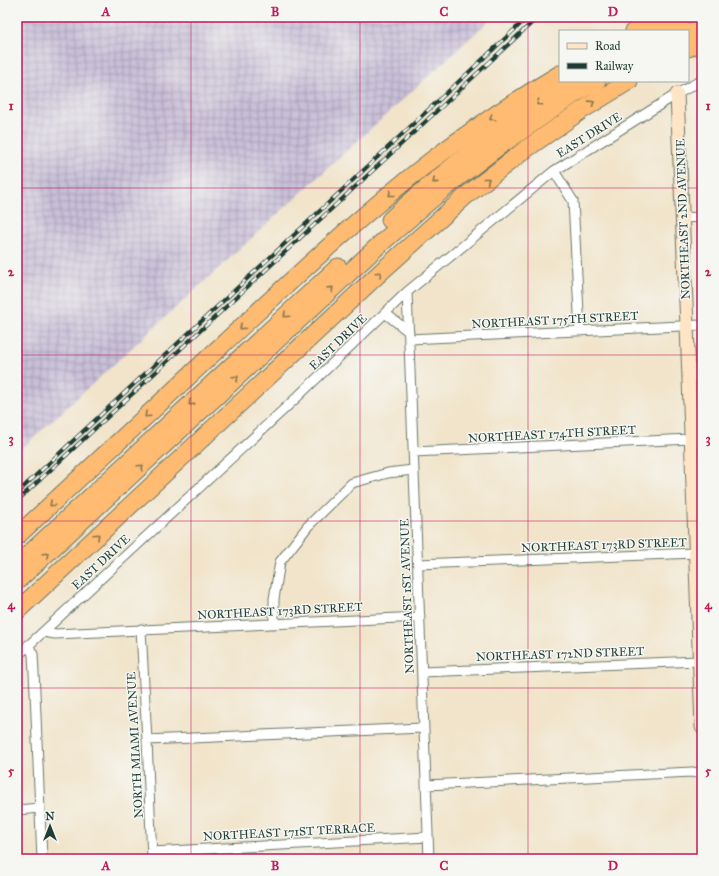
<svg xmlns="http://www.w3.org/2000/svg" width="719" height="876" viewBox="0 0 719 876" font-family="'IM FELL Great Primer',serif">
  <defs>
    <pattern id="industrial-grid" width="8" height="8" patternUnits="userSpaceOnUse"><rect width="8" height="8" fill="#c9bfd8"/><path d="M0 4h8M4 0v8" fill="none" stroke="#a39cb0"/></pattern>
  </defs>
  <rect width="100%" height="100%" fill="#f6f6f2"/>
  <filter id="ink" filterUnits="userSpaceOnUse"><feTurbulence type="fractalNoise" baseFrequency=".025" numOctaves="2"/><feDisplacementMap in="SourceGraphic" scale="8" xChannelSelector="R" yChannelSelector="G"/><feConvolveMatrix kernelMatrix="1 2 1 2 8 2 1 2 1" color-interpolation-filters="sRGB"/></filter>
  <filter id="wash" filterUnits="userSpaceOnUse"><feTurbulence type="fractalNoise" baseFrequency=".012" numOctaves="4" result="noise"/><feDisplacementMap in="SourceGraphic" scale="16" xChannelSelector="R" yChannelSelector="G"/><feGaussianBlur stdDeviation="0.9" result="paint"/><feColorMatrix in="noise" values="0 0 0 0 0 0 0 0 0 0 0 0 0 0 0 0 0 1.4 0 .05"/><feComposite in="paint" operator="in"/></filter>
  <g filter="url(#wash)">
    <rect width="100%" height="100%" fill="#f1e4ca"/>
    <path fill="url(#industrial-grid)" d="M17,17H493L17,453Z"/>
  </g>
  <g filter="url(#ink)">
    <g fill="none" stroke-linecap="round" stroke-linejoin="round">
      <g stroke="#687768" stroke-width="11">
        <path id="street" d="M554,171L573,201L580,331
          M682,218L702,217
          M407,292L429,859
          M385,313L409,332
          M409,339L702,325
          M413,452L691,439
          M418,564L696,553
          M274,624V599L280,562L308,526L352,483L388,473L413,470
          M141,629L147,740L152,859
          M43,632L55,634L420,617
          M28,645L33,654L35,692L42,859
          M17,656L293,401L407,292L554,171L677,94L702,80
          M422,672L700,661
          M147,740L423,728
          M426,785L692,772L702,774
          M17,810L40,808
          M152,852L428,837"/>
      </g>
      <g stroke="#687768" stroke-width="15">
        <path id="secondary" d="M677,94L687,326L702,727"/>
      </g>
      <g stroke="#687768" stroke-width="19">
        <path id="highway" d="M634,31L661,17
          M662,31L690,17
          M688,31L702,24
          M688,48L702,42
          M390,220C432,181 476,147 523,114C539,103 554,90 571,81
          M17,536C85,473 154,409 222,345C290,282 358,217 432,160C473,129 516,100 560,74
          M17,565L338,267
          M17,581L302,317L379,245L426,204L460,176L498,147L576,93L597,81
          M17,611L384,269L468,194L526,149L582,110L629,81"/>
      </g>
      <use href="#street" stroke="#fff" stroke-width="9"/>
      <use href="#secondary" stroke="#ffe4c6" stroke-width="13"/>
      <use href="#highway" stroke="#febb71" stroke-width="17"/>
      <g stroke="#1f3d34" stroke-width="4">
        <path id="rail" d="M17,493L528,17
          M17,501L538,17"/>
      </g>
      <use href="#rail" stroke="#f6f6f2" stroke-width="2.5" stroke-dasharray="8" stroke-linecap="butt"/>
    </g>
    <defs><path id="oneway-chevron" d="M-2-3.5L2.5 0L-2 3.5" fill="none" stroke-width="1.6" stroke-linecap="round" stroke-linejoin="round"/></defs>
    <g stroke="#83764f">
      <use href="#oneway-chevron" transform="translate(539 103) rotate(145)"/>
      <use href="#oneway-chevron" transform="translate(592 103) rotate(-32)"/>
      <use href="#oneway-chevron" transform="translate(492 118) rotate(145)"/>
      <use href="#oneway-chevron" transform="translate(487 180) rotate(-38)"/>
      <use href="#oneway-chevron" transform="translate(435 181) rotate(140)"/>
      <use href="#oneway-chevron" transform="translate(391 194) rotate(141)"/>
      <use href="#oneway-chevron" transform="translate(379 274) rotate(-43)"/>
      <use href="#oneway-chevron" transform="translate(331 289) rotate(-44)"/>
      <use href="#oneway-chevron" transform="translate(286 315) rotate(137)"/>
      <use href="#oneway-chevron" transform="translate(242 327) rotate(137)"/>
      <use href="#oneway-chevron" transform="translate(236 378) rotate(-43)"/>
      <use href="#oneway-chevron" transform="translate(191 403) rotate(137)"/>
      <use href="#oneway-chevron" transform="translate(147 415) rotate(137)"/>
      <use href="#oneway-chevron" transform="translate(141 467) rotate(-43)"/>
      <use href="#oneway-chevron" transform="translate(52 504) rotate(137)"/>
      <use href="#oneway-chevron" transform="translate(97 536) rotate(-43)"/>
      <use href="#oneway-chevron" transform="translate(46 555) rotate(-43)"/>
    </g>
  </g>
  <path fill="none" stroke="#c2185b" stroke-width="1" stroke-opacity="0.55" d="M191,17V859M360,17V859M528,17V859M17,188H702M17,355H702M17,521H702M17,688H702"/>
  <g text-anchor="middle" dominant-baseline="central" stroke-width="3" stroke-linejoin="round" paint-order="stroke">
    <g font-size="12" fill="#1f3d34" stroke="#f6f6f2">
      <text transform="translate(589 135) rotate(-32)">EAST DRIVE</text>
      <text transform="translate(683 219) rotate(-92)">NORTHEAST 2ND AVENUE</text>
      <text transform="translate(555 320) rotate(-3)">NORTHEAST 175TH STREET</text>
      <text transform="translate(338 342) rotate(-44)">EAST DRIVE</text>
      <text transform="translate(552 434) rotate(-3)">NORTHEAST 174TH STREET</text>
      <text transform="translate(604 545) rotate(-2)">NORTHEAST 173RD STREET</text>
      <text transform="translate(101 562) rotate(-43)">EAST DRIVE</text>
      <text transform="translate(407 596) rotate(-92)">NORTHEAST 1ST AVENUE</text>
      <text transform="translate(280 611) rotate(-3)">NORTHEAST 173RD STREET</text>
      <text transform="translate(560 654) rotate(-2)">NORTHEAST 172ND STREET</text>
      <text transform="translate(135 745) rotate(-93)">NORTH MIAMI AVENUE</text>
      <text transform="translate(289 832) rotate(-3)">NORTHEAST 171ST TERRACE</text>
    </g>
  </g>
  <rect width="719" height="876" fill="none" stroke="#f6f6f2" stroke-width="44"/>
  <rect x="559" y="30" width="130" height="52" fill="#f6f6f2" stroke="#a0aca6"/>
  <rect x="567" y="43" width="20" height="6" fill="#ffe4c6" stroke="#a0aca6"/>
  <text x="595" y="50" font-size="12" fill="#1f3d34">Road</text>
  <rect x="567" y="63" width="20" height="6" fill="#1f3d34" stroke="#a0aca6"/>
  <text x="595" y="70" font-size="12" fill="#1f3d34">Railway</text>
  <g transform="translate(50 826)" stroke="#f6f6f2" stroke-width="3" paint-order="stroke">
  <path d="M0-3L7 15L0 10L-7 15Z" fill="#1f3d34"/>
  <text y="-6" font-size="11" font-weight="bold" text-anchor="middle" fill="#1f3d34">N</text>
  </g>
  <rect x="22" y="22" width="675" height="832" fill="none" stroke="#c2185b" stroke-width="1.5"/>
  <g font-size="13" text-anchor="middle" font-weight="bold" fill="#c2185b">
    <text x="106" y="16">A</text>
    <text x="275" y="16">B</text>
    <text x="444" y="16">C</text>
    <text x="613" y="16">D</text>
    <text x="11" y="110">1</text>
    <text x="708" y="110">1</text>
    <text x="11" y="276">2</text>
    <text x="708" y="276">2</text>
    <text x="11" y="443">3</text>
    <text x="708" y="443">3</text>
    <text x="11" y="609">4</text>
    <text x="708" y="609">4</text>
    <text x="11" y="775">5</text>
    <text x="708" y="775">5</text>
    <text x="106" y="870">A</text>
    <text x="275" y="870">B</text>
    <text x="444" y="870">C</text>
    <text x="613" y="870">D</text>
  </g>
</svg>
